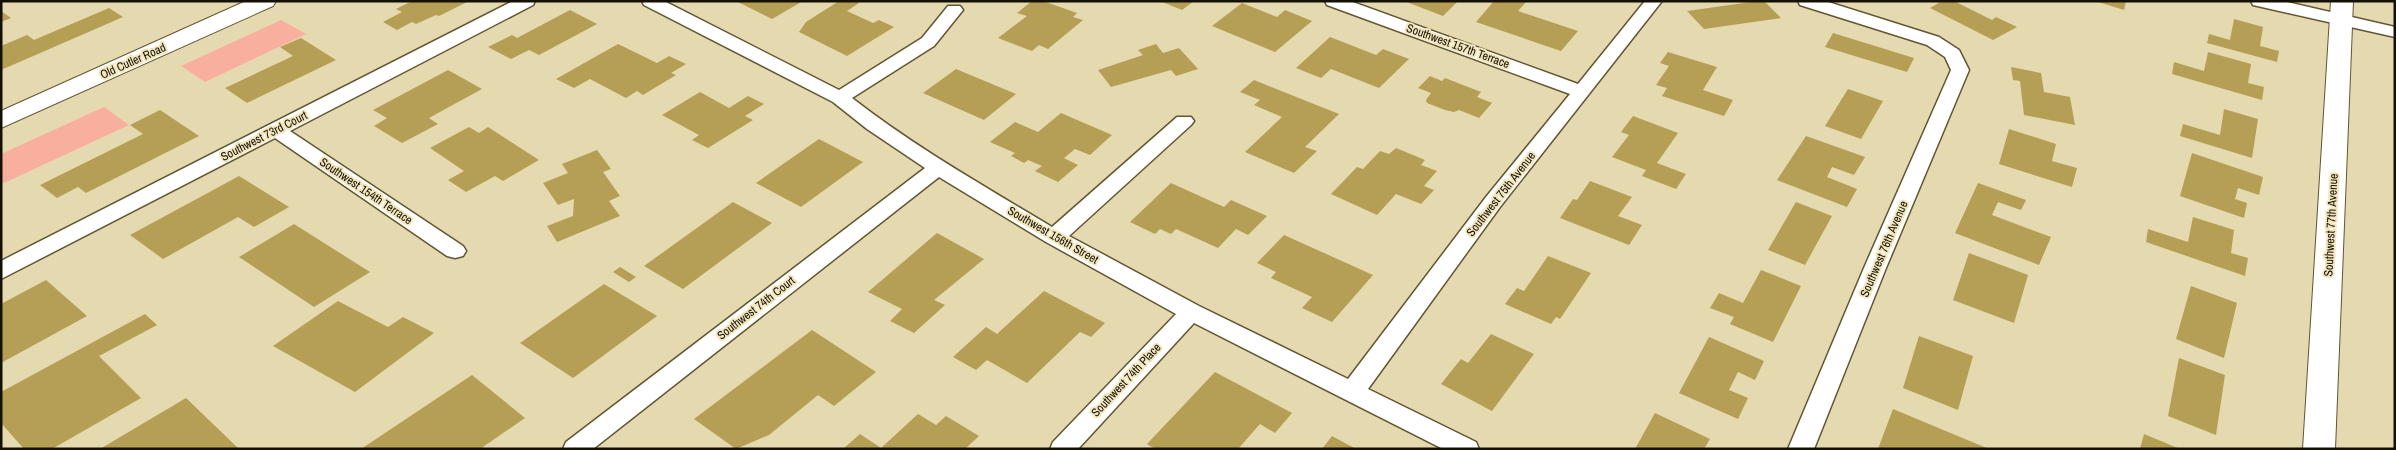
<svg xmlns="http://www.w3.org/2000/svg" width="2396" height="450" viewBox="0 0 2396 450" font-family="'Archivo Narrow',sans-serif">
  <rect width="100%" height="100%" fill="#e5d9b0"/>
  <path fill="#f9af9e" d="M281,20L306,34L205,82L181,66Z
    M104,107L129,125L4,183L1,181V154Z"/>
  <path fill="#b49f54" d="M412,1H469L439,16L436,15L416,24L412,22L397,30L383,22L402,12L396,9Z
    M736,1H803L772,19Z
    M839,1H856L859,3L847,11L873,23L879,20L894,27L847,56L799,32L806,22Z
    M1032,1H1043L1077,13L1073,17L1083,20L1048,49L1039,45L1032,51L998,38L1027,16L1017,13Z
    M1160,1H1194L1182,10Z
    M1404,1H1458L1443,16Z
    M1494,1H1527L1518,11L1578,31L1561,51L1476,22Z
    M1758,1H1764L1781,18L1704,29L1687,11Z
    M1942,1H1954L1992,20L1996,17L2017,27L1993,40L1930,8Z
    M2095,1H2126L2124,10Z
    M1242,3L1277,17L1285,10L1312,21L1275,52L1212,26Z
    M109,8L123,17L1,70V46L27,35L34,40Z
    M570,10L597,24L539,55L529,50L511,59L488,47L512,35L517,38Z
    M1,11L11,18L1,22Z
    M2234,19L2263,27L2260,46L2279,51L2277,62L2207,43L2209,34L2230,40Z
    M1833,33L1914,58L1907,72L1825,47Z
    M1330,37L1376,55L1383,49L1409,59L1379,88L1331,69L1321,78L1296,68Z
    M301,38L336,60L247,103L225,88L293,56L280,47Z
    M618,44L657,63L669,56L686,64L671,73L676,75L643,95L637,91L626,98L590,79L574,88L556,79Z
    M1156,44L1163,53L1179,48L1198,69L1176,76L1171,70L1111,87L1098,70L1143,55L1138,50Z
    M1668,52L1717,67L1703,90L1733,100L1724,116L1662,96L1667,88L1656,85L1669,66L1660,63Z
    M2208,52L2251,64L2248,83L2264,87L2262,100L2172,74L2174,62L2204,71Z
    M2011,67L2041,73L2044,92L2070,97L2075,125L2024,115L2020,81L2013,80Z
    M956,69L1016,94L984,120L923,93Z
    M448,70L482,89L429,118L438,124L402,143L374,126L387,118L373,110Z
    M1430,76L1442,81L1445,78L1481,92L1477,97L1492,103L1479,118L1459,110L1454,112L1445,110L1427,103L1426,100L1431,93L1418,88Z
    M1254,80L1339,114L1305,147L1317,151L1294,173L1245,152L1282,117L1254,105L1260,100L1240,92Z
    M1848,89L1883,101L1861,139L1825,126Z
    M700,92L729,108L748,96L764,104L745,116L753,120L708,148L692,140L699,135L662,115Z
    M2224,109L2258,119L2252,158L2180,136L2183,124L2220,135Z
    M160,110L199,136L86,193L78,187L57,198L40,185L143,134L130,125Z
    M1061,113L1112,135L1090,155L1075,149L1064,158L1078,165L1058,182L1035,171L1042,166L1028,160L1024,163L1011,156L1015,153L990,142L1015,122L1038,132Z
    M1633,116L1678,133L1657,163L1686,174L1676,189L1642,176L1646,170L1612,157L1629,135L1621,132Z
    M469,127L479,133L488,127L539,160L503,181L495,176L466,192L448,180L464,171L430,148Z
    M2009,129L2056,144L2052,161L2077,168L2072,187L1999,164Z
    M1806,136L1865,157L1854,175L1832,167L1827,177L1857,189L1847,207L1777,180Z
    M819,139L863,162L801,207L756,183Z
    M1396,148L1425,160L1421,165L1437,171L1424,186L1434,190L1421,204L1396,194L1377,215L1331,194L1357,167L1363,169L1380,151L1389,154Z
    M597,150L611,169L603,172L620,196L609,201L620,216L557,242L547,226L573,216L574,199L558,205L543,183L568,173L562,164Z
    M2192,153L2263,177L2259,195L2238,188L2235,199L2247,203L2244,218L2180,196Z
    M239,176L289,207L254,227L238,217L163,259L130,235Z
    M1590,181L1632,197L1618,216L1642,225L1629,245L1560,218L1573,199L1577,200Z
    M1171,183L1224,207L1231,200L1267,216L1248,235L1236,229L1218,248L1176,229L1171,234L1160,229L1155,234L1130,222Z
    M1978,183L2026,200L2021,210L1998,202L1992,215L2051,237L2039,265L1955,233Z
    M733,202L772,223L683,289L644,266Z
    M1796,202L1832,216L1805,265L1768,250Z
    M2193,217L2234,230L2231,253L2248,258L2245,276L2146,242L2148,229L2188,242Z
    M294,224L370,272L314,307L239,257Z
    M937,233L984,259L934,300L945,305L914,333L890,321L902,309L868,292Z
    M1284,235L1373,275L1332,322L1302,308L1312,297L1271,278L1276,272L1257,263Z
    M1969,253L2028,275L2014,323L1953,300Z
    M1548,256L1591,273L1560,319L1556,317L1551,324L1505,304L1517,288L1524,291Z
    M620,267L636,277L629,282L613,272Z
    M1761,270L1801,286L1773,342L1730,324L1734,317L1710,308L1719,293L1743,303Z
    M46,280L87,316L1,363V304Z
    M604,284L657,316L573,378L520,343Z
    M2191,286L2237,303L2224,358L2176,339Z
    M1044,291L1105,323L1091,337L1080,332L1027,383L987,360L976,370L953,357L986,327L997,334Z
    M338,301L388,327L403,317L434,333L355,392L273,346Z
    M145,314L157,325L99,356L141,398L52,449H24L1,423V392Z
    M812,330L876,372L834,406L818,395L769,435L736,449L694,419Z
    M1491,334L1534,354L1492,411L1441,384L1461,359L1468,363Z
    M1919,336L1973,356L1958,410L1903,388Z
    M1709,337L1764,361L1755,380L1738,372L1729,390L1748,398L1738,419L1679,393Z
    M2179,358L2225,375L2216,435L2168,416Z
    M1215,372L1292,413L1275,433L1260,424L1238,449H1155L1147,444Z
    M472,375L525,418L480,449H361Z
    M186,398L239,449H100Z
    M1893,409L1989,449H1878Z
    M1655,413L1710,439L1704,449H1635Z
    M918,414L936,425L946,416L979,436L965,449H843L860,434L881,448Z
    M2144,434L2180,449H2140Z
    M1332,436L1356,449H1322Z"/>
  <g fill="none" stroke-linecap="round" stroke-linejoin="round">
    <g stroke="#615632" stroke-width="3">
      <path id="minor" d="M513,1H535L533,5L290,131L463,246L466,251L463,256L455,258L447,256L275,138L1,279V261Z
        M642,1H664L839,90L922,38L948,6H960L963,10L934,46L852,98C915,147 984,186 1052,227L1177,117H1191L1194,121L1191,125L1069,236L1199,306L1348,379L1486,197L1570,94L1327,5L1325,1H1350L1578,84L1645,1H1662L1500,207L1368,389L1476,442L1479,449H1443L1194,323L1078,449H1050L1053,442L1176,314L1046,242L939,177L593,449H563L566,442L925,168L867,129L833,102L644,5Z
        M1798,1H1825L1939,37L1959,50L1969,70L1886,268L1814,449H1788L1864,268L1951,70L1945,57L1927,45L1800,5Z
        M2251,1H2283L2395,27V37L2253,5Z"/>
    </g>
    <g stroke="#615632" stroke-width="2">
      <path id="tertiary" d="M2331,1H2353L2335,449H2303Z"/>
    </g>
    <g stroke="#615632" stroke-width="2">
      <path id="secondary" d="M246,1H276L273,6L1,128V111Z"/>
    </g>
    <use href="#minor" fill="#fff" fill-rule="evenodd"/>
    <use href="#tertiary" fill="#fff" fill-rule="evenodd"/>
    <use href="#secondary" fill="#fff" fill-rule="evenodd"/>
  </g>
  <g text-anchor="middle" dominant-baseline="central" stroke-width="4" stroke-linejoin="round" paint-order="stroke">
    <g font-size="12" fill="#141003" stroke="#f2e6bd">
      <text transform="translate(1458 46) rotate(20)">Southwest 157th Terrace</text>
      <text transform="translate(133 61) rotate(-24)">Old Cutler Road</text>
      <text transform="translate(264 136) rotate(-27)">Southwest 73rd Court</text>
      <text transform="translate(366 191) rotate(34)">Southwest 154th Terrace</text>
      <text transform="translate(1501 194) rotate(-52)">Southwest 75th Avenue</text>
      <text transform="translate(2331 225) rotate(-87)">Southwest 77th Avenue</text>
      <text transform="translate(1053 235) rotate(30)">Southwest 156th Street</text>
      <text transform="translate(1884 249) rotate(-67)">Southwest 76th Avenue</text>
      <text transform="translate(756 308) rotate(-38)">Southwest 74th Court</text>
      <text transform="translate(1126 380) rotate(-47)">Southwest 74th Place</text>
    </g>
  </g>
  <rect width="2396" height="450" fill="none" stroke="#141003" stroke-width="5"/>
</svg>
